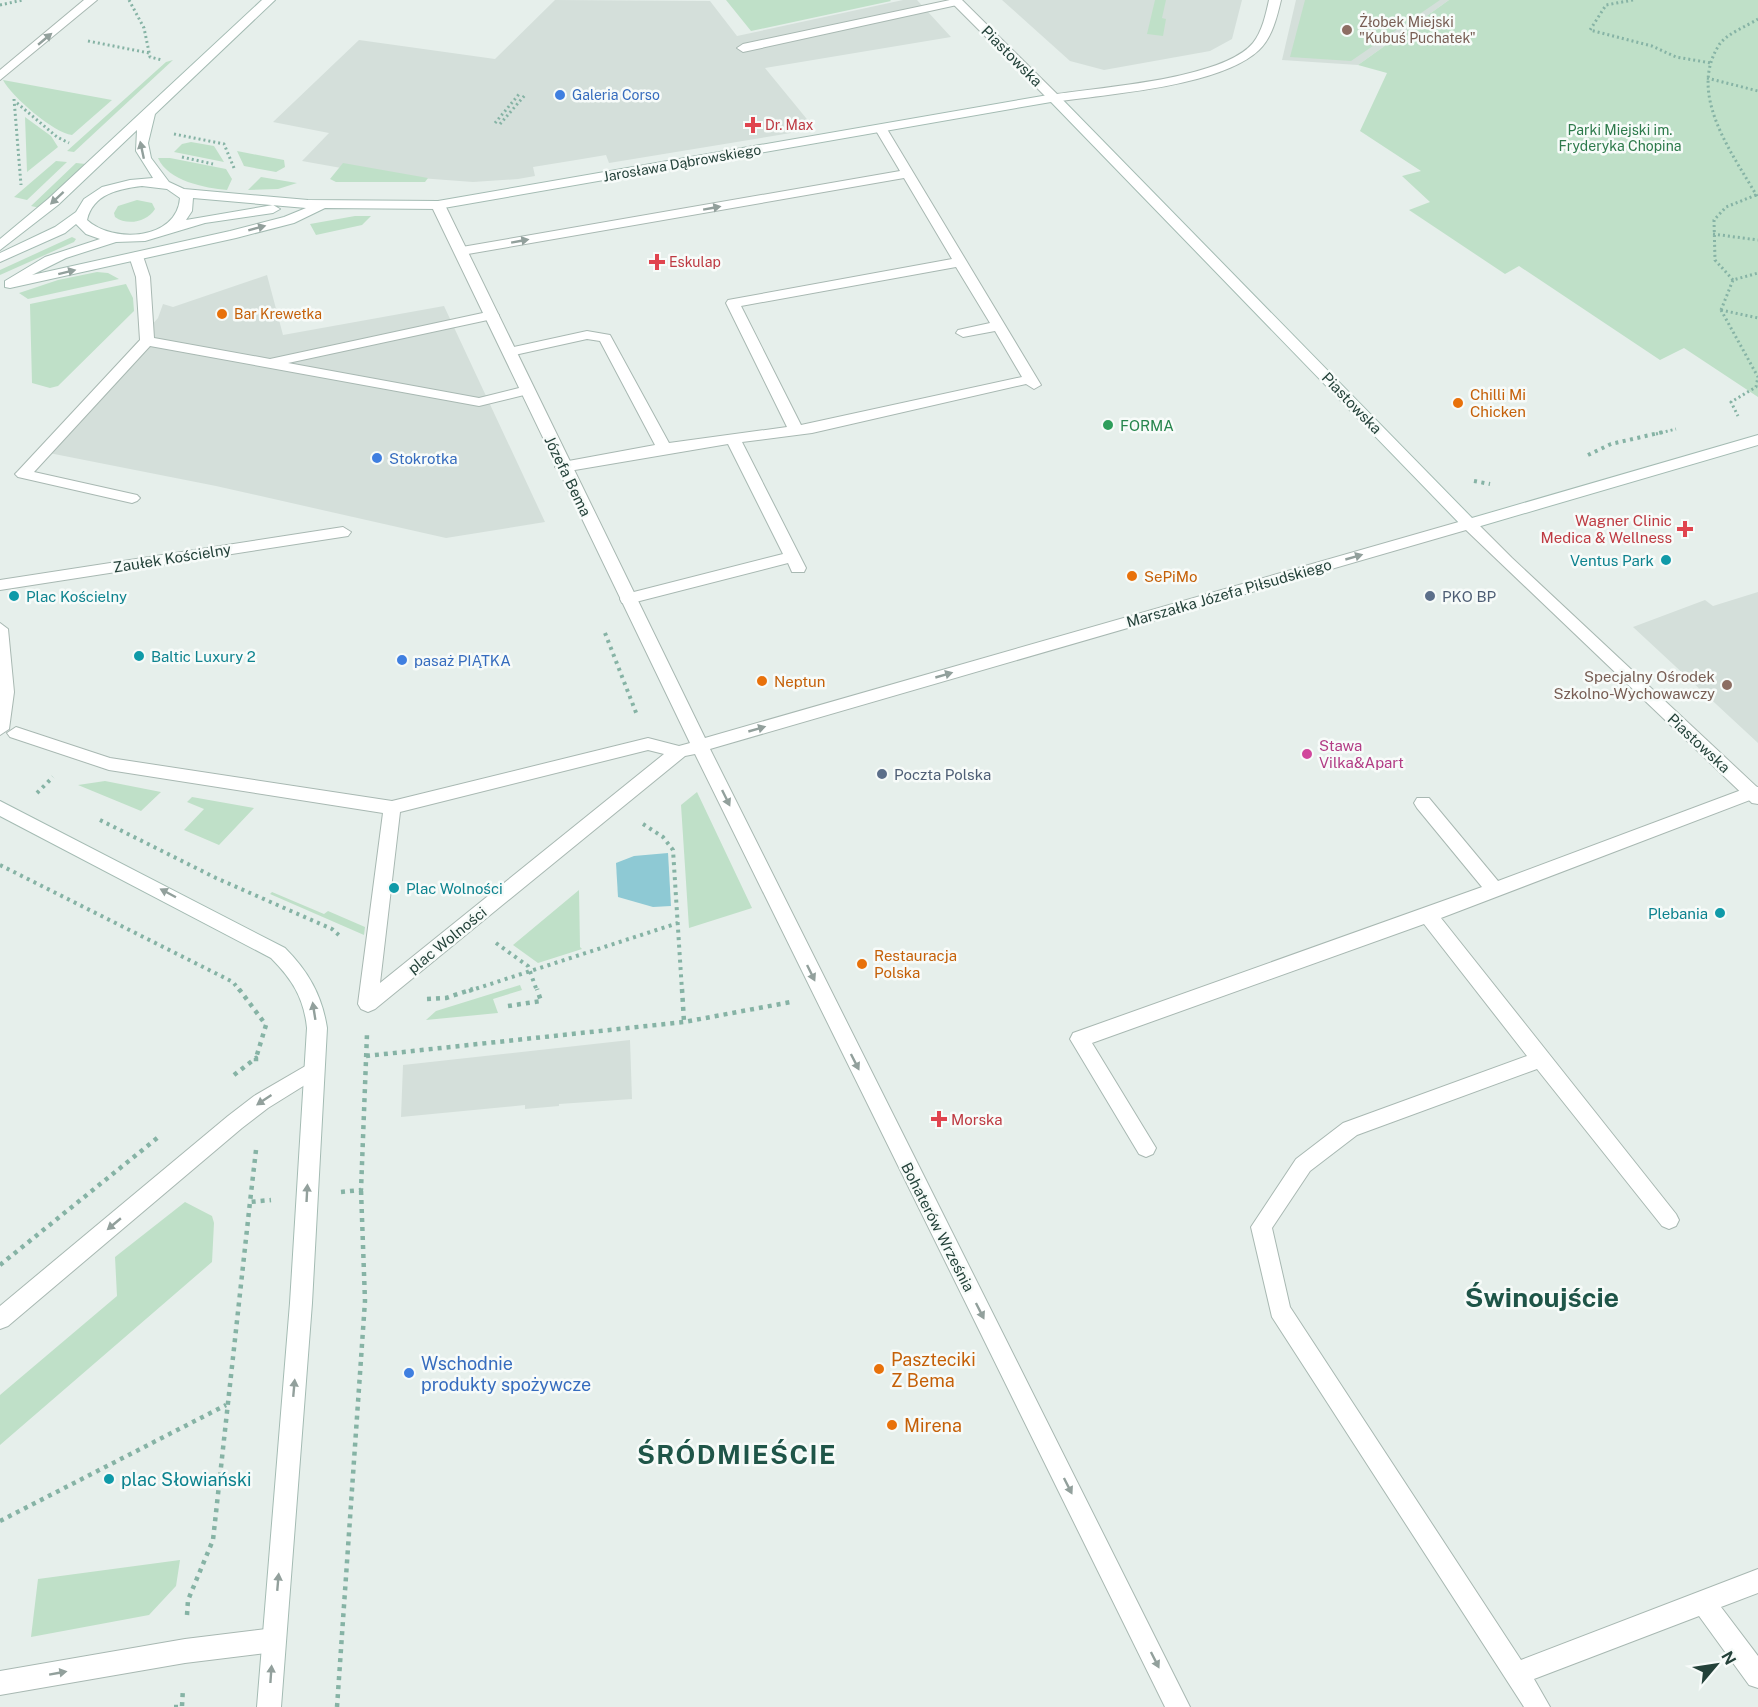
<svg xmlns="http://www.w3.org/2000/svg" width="1758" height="1707" viewBox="0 0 1758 1707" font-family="'Public Sans',sans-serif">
  <rect width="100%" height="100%" fill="#e6efeb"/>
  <path fill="#d4dfda" d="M555,0L710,1L737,36L903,0H917L951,37L765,68L815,129L609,163L606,155L576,160L533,167L535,176L518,179L473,182L406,177L403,179L302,161L329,133L273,122L359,40L495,59Z
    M1002,0H1242L1232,39L1210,51L1104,70L1070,61Z
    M1296,0H1449L1358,65L1282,60Z
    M267,275L283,335L444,306L545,522L446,538L216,486L39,451L158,318L163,304L173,307Z
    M1758,592V743L1633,627L1705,600L1713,606Z
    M630,1040L632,1099L559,1104V1106L525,1109V1105L401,1117L403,1065Z"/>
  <path fill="#bfe0c8" d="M726,0H890L891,1L751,31Z
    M1155,0H1166L1162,18L1166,19L1163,36L1147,34Z
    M1305,0H1440L1351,61L1290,57Z
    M1449,0H1758V397L1684,348L1660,360L1519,266L1505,274L1409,210L1430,202L1402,176L1421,171L1360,131L1387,73L1358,65Z
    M173,60L74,152L67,151L166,62Z
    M3,80L112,100L72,135C54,133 12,97 3,80Z
    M25,117L51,136L58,147L27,172Z
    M191,142L214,146L224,162L174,152L182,144Z
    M237,151L284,160L285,167L276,172L244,166Z
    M158,158H170L226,169L232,179L227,190C205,188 168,181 158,158Z
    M56,161L67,162L27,200L14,197Z
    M76,163L86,164L40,208L31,206Z
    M343,163L428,178L425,182H336L330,179Z
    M261,177L297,183L278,189L248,190Z
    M137,200L152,203L155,209C147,222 127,226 115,217L114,213L118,206Z
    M355,216H371L362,225L316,235L310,224Z
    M72,237L76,239L74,242L0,275V270Z
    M97,272L108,273L119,279L28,299L19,293L58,280Z
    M126,284L133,298L134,311L58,386L50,388L32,383L30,304Z
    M105,781L161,792L141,811L78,785Z
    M697,792L752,908L689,928L681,805Z
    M192,797L254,808L219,845L184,830L204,809L187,802Z
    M579,890L580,947L582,949L538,963L513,945Z
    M272,892L324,914L328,911L365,927L364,935L270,894Z
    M520,985L522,990L493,999L498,1013L426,1020L436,1011Z
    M185,1202L212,1216L214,1223L212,1262L0,1445V1395L117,1296L115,1257Z
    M180,1560L176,1586L149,1615L31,1637L38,1579Z"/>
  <path fill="#8ec9d4" d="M668,853L671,906L653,907L618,897L616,863L634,856Z"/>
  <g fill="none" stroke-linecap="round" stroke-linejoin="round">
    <g stroke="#a8b8b2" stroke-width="2">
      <path id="lane" d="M84,0H97L0,80V70Z
        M950,0L963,2L957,5L743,52L737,48L743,44Z
        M881,125L887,129L1041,385L1034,389L1026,384L812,433L742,442L806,568L804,572H792L788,563L628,604L622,603L620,599L622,595L783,554L728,444L563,472L558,470L555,467L563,462L655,445L600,341L587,339L510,356L505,355V349L587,331L610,335L669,443L787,427L726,303L728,300L952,259L904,178L462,255L455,251L462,247L900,171L875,129ZM956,267L990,323L958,330L956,333L963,337L995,331L1022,377L801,425L741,306Z
        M136,252L143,256L150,277L154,338L270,359L492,311L499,315L497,318L288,363L479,398L527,386L534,390L532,393L479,406L150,346L34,472L137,495L140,498L137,501L132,503L18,477L15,474L18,471L140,340L136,277L129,256Z
        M343,527L351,532L348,536L0,590V580Z
        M1752,786L1758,787V797L1441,918L1676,1214L1679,1220L1676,1226L1669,1229L1662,1226L1537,1069L1357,1135L1310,1171L1272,1228L1290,1307L1521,1660L1758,1569V1593L1721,1607L1758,1656V1688L1749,1685L1699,1616L1534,1679L1550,1707H1524L1272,1317L1251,1227L1296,1159L1343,1123L1527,1056L1424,924L1092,1043L1156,1148L1153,1154L1146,1157L1139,1154L1070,1039L1073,1033L1482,887L1417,808L1414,803L1417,798H1429L1498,881Z"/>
    </g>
    <g stroke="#a8b8b2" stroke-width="2">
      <path id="street" d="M949,0H962L1057,94C1103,87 1223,79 1253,43C1262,32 1266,14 1269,0H1281C1277,17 1272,38 1259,50C1220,87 1107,94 1054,102L1050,101Z
        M438,201L445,205L705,738L1469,519L1474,520L1512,558L1758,788V804L1752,803L1466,530L710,749L1190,1707H1165L695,754L685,756L375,1009L368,1012L361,1009L358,1004L383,813L109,770L10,737L7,733L16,727L110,758L392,801L648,738L679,746L690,743L431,205ZM648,750L664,754L380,983L400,812Z
        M0,623L8,629L14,692L9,729L0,735Z
        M314,1061L321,1063L324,1069L321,1075L268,1108L242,1128L8,1326L0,1329V1306L228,1116L254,1096Z
        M274,1628L282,1632L286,1640L282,1648L274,1652L185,1663L0,1695V1671L185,1639Z"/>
    </g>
    <g stroke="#a4bbb3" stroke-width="2">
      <path id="secondary" d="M262,0H275L155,114L148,143L151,158L169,182L184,189L308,200L438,201L1054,94L1058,95L1472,518L1758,435V445L1474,528H1464L1051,102L438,209L325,208L294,223L236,238L10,288L5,287V281L45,257L100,239L86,234L76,224L65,233L0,262V253L55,227L76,212L84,199L102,187L130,180L153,178L136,151L137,130L58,205L0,250V239L48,199ZM142,186L167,189L180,198C177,240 113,244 87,220C93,194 118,189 142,186ZM193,198L306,208L284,217L230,231L32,275L66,258L116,242L145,241L205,223L273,213L280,209L273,205L186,220L192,211Z
        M0,801L285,948C308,971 322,995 327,1028L312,1303L281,1707H257L290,1303L307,1028C304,998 292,979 271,958L0,816Z"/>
    </g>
    <path stroke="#86b3a5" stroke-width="3" stroke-dasharray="2 3" stroke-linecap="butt" d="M129,0L144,28L150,57L162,60
      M1633,0L1606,5L1590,30L1652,46L1676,57L1711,63
      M0,5L23,0
      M1758,19C1747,26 1726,34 1719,45C1687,95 1733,154 1758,198
      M88,41L149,53
      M1707,78L1758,91
      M14,99L21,185
      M17,103L57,137L69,143
      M495,123L520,93
      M500,124L526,94
      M174,134L224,144L234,168
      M182,157L213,164
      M1713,234L1758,240
      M1733,280L1715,260L1714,220L1726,207L1756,195
      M1721,310L1758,377L1756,387L1731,402L1738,416
      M1721,310L1733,280L1758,273
      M1721,310L1758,318
      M1656,434L1676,429"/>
    <path stroke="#86b3a5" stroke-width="4" stroke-dasharray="3 4.5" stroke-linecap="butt" d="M1588,455L1611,444L1663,432
      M1474,481L1490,484
      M605,633L637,715
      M37,793L53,777
      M100,820L216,878L332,929L341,937
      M643,824L663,837L673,850L682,991
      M0,865L233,982L240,991
      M496,943L528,966L537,991
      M469,991L678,923"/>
    <path stroke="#86b3a5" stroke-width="4.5" stroke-dasharray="4 5" stroke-linecap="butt" d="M239,989L266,1025L256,1058
      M682,989L684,1022
      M427,999L446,998L473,989
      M508,1006L541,1001L537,989
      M366,1056L684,1022L791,1002
      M234,1075L256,1058V1065
      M256,1150L250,1202L271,1200
      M341,1192L361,1190L367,1034
      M0,1265L161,1135
      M0,1521L226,1405
      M187,1615L188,1600L213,1540L250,1202
      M182,1706L183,1688
      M174,1707H183
      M337,1707L365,1301L361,1190"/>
    <use href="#lane" fill="#fff" fill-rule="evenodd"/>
    <use href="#street" fill="#fff" fill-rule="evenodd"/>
    <use href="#secondary" fill="#fff" fill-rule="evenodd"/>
  </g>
  <defs><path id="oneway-solid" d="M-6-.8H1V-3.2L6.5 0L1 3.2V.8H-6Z" transform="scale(1.5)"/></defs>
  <g fill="#92a09c">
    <use href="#oneway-solid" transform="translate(45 39) rotate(-40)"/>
    <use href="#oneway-solid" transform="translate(142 150) rotate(-102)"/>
    <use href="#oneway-solid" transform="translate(57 198) rotate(137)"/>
    <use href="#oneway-solid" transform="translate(712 208) rotate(-10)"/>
    <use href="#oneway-solid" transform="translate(257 228) rotate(-15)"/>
    <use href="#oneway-solid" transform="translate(520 241) rotate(-10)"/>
    <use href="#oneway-solid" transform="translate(67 272) rotate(-14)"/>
    <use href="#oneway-solid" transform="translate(1354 557) rotate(-16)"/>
    <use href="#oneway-solid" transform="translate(944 675) rotate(-16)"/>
    <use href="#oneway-solid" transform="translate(757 729) rotate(-16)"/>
    <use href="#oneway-solid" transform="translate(726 798) rotate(64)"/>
    <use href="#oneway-solid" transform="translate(168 893) rotate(-152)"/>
    <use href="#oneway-solid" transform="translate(811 973) rotate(64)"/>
    <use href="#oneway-solid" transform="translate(314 1011) rotate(-99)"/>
    <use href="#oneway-solid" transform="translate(855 1062) rotate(63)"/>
    <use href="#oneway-solid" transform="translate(264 1100) rotate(146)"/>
    <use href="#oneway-solid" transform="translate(307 1193) rotate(-87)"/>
    <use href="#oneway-solid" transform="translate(114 1224) rotate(140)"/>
    <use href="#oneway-solid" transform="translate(980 1311) rotate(63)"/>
    <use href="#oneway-solid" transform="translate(294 1388) rotate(-85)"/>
    <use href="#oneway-solid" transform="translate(1068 1486) rotate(63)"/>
    <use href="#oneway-solid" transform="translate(278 1582) rotate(-85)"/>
    <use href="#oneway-solid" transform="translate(1155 1660) rotate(63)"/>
    <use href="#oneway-solid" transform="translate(58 1673) rotate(-10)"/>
    <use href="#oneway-solid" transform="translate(271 1674) rotate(-86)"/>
  </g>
  <g fill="#8d6e63" stroke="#f7fbf9" stroke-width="2">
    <circle cx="1347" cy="30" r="6"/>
    <circle cx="1727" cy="685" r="6"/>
  </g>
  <g fill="#3f7fe0" stroke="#f7fbf9" stroke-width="2">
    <circle cx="560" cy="95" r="6"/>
    <circle cx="377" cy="458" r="6"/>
    <circle cx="402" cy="660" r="6"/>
    <circle cx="409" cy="1373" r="6"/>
  </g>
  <g fill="#e0444e" stroke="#f7fbf9" stroke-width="2">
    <path d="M750 116h6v6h6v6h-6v6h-6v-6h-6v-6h6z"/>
    <path d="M654 253h6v6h6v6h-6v6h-6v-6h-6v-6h6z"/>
    <path d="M1682 520h6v6h6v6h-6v6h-6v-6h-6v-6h6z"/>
    <path d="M936 1110h6v6h6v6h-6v6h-6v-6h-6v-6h6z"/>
  </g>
  <g fill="#e8710a" stroke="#f7fbf9" stroke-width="2">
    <circle cx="222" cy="314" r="6"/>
    <circle cx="1458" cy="403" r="6"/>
    <circle cx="1132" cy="576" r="6"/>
    <circle cx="762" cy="681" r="6"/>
    <circle cx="862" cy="964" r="6"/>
    <circle cx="879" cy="1369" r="6"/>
    <circle cx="892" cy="1425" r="6"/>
  </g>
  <circle fill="#2e9e5b" stroke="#f7fbf9" stroke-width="2" cx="1108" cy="425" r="6"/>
  <g fill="#0f9aa8" stroke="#f7fbf9" stroke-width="2">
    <circle cx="1666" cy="560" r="6"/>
    <circle cx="14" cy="596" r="6"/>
    <circle cx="139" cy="656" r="6"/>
    <circle cx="394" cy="888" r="6"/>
    <circle cx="1720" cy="913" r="6"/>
    <circle cx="109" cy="1479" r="6"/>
  </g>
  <g fill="#5c6f8a" stroke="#f7fbf9" stroke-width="2">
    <circle cx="1430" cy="596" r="6"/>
    <circle cx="882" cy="774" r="6"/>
  </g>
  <circle fill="#d1479c" stroke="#f7fbf9" stroke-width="2" cx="1307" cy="754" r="6"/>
  <g text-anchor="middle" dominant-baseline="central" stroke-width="5" stroke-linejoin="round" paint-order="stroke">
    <g font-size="14" fill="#785e54" stroke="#f7fbf9" text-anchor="start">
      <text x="1359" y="22">Żłobek Miejski<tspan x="1359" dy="16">"Kubuś Puchatek"</tspan></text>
    </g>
    <g font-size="14" fill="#366cbe" stroke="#f7fbf9" text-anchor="start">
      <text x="572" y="95">Galeria Corso</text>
    </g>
    <g font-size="14" fill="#be3a42" stroke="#f7fbf9" text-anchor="start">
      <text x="765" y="125">Dr. Max</text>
      <text x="669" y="262">Eskulap</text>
    </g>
    <g font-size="14" fill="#2d7a4b" stroke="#f7fbf9">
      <text x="1620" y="130">Parki Miejski im.<tspan x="1620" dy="16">Fryderyka Chopina</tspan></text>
    </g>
    <g font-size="14" fill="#24423a" stroke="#f7fbf9">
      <text transform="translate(682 163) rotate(-10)">Jarosława Dąbrowskiego</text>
    </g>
    <g font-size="14" fill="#c56008" stroke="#f7fbf9" text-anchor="start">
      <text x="234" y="314">Bar Krewetka</text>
    </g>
    <g font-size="15" fill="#24423a" stroke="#f7fbf9">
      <text transform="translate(1012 56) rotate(45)">Piastowska</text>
      <text transform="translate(1352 403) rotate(46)">Piastowska</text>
      <text transform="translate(568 476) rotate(64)">Józefa Bema</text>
      <text transform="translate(172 558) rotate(-9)">Zaułek Kościelny</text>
      <text transform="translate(1229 593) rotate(-16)">Marszałka Józefa Piłsudskiego</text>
      <text transform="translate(1699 743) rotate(43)">Piastowska</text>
      <text transform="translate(447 940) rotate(-39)">plac Wolności</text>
      <text transform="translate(938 1227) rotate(63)">Bohaterów Września</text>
    </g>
    <g font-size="15" fill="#c56008" stroke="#f7fbf9" text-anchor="start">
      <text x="1470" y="394">Chilli Mi<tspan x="1470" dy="17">Chicken</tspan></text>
      <text x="1144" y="576">SePiMo</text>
      <text x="774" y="681">Neptun</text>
      <text x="874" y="955">Restauracja<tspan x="874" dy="17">Polska</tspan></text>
    </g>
    <g font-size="15" fill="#27864d" stroke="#f7fbf9" text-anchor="start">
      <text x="1120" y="425">FORMA</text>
    </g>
    <g font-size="15" fill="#366cbe" stroke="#f7fbf9" text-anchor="start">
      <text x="389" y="458">Stokrotka</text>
      <text x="414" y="660">pasaż PIĄTKA</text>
    </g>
    <g font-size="15" fill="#be3a42" stroke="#f7fbf9" text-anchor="end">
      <text x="1672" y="520">Wagner Clinic<tspan x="1672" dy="17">Medica &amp; Wellness</tspan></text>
      <text x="951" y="1119" text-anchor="start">Morska</text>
    </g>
    <g font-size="15" fill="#0d838f" stroke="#f7fbf9" text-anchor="start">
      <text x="1654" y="560" text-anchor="end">Ventus Park</text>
      <text x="26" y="596">Plac Kościelny</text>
      <text x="151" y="656">Baltic Luxury 2</text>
      <text x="406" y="888">Plac Wolności</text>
      <text x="1708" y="913" text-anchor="end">Plebania</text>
    </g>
    <g font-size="15" fill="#4e5e75" stroke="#f7fbf9" text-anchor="start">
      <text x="1442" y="596">PKO BP</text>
      <text x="894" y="774">Poczta Polska</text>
    </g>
    <g font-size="15" fill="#785e54" stroke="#f7fbf9" text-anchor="end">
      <text x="1715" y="676">Specjalny Ośrodek<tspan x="1715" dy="17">Szkolno-Wychowawczy</tspan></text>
    </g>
    <g font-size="15" fill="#b23c85" stroke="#f7fbf9" text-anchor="start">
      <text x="1319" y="745">Stawa<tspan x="1319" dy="17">Vilka&amp;Apart</tspan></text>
    </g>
    <g font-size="18" fill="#c56008" stroke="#f7fbf9" text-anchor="start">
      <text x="891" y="1359">Paszteciki<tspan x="891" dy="21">Z Bema</tspan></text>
      <text x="904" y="1425">Mirena</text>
    </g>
    <g font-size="18" fill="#366cbe" stroke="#f7fbf9" text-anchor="start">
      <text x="421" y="1363">Wschodnie<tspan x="421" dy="21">produkty spożywcze</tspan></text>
    </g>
    <g font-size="18" fill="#0d838f" stroke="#f7fbf9" text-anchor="start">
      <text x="121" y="1479">plac Słowiański</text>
    </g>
    <g font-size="26" font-weight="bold" letter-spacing="1.5" fill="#1f5548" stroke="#f7fbf9">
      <text x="737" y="1454">ŚRÓDMIEŚCIE</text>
    </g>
    <g font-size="27" font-weight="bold" fill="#1f5548" stroke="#f7fbf9">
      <text x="1542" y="1297">Świnoujście</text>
    </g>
  </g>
  <g transform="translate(1716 1665) rotate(61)" stroke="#f7fbf9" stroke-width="4.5" paint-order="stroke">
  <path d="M0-4.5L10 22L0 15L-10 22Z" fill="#24423a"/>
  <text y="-9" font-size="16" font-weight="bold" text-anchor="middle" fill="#24423a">N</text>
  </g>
</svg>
